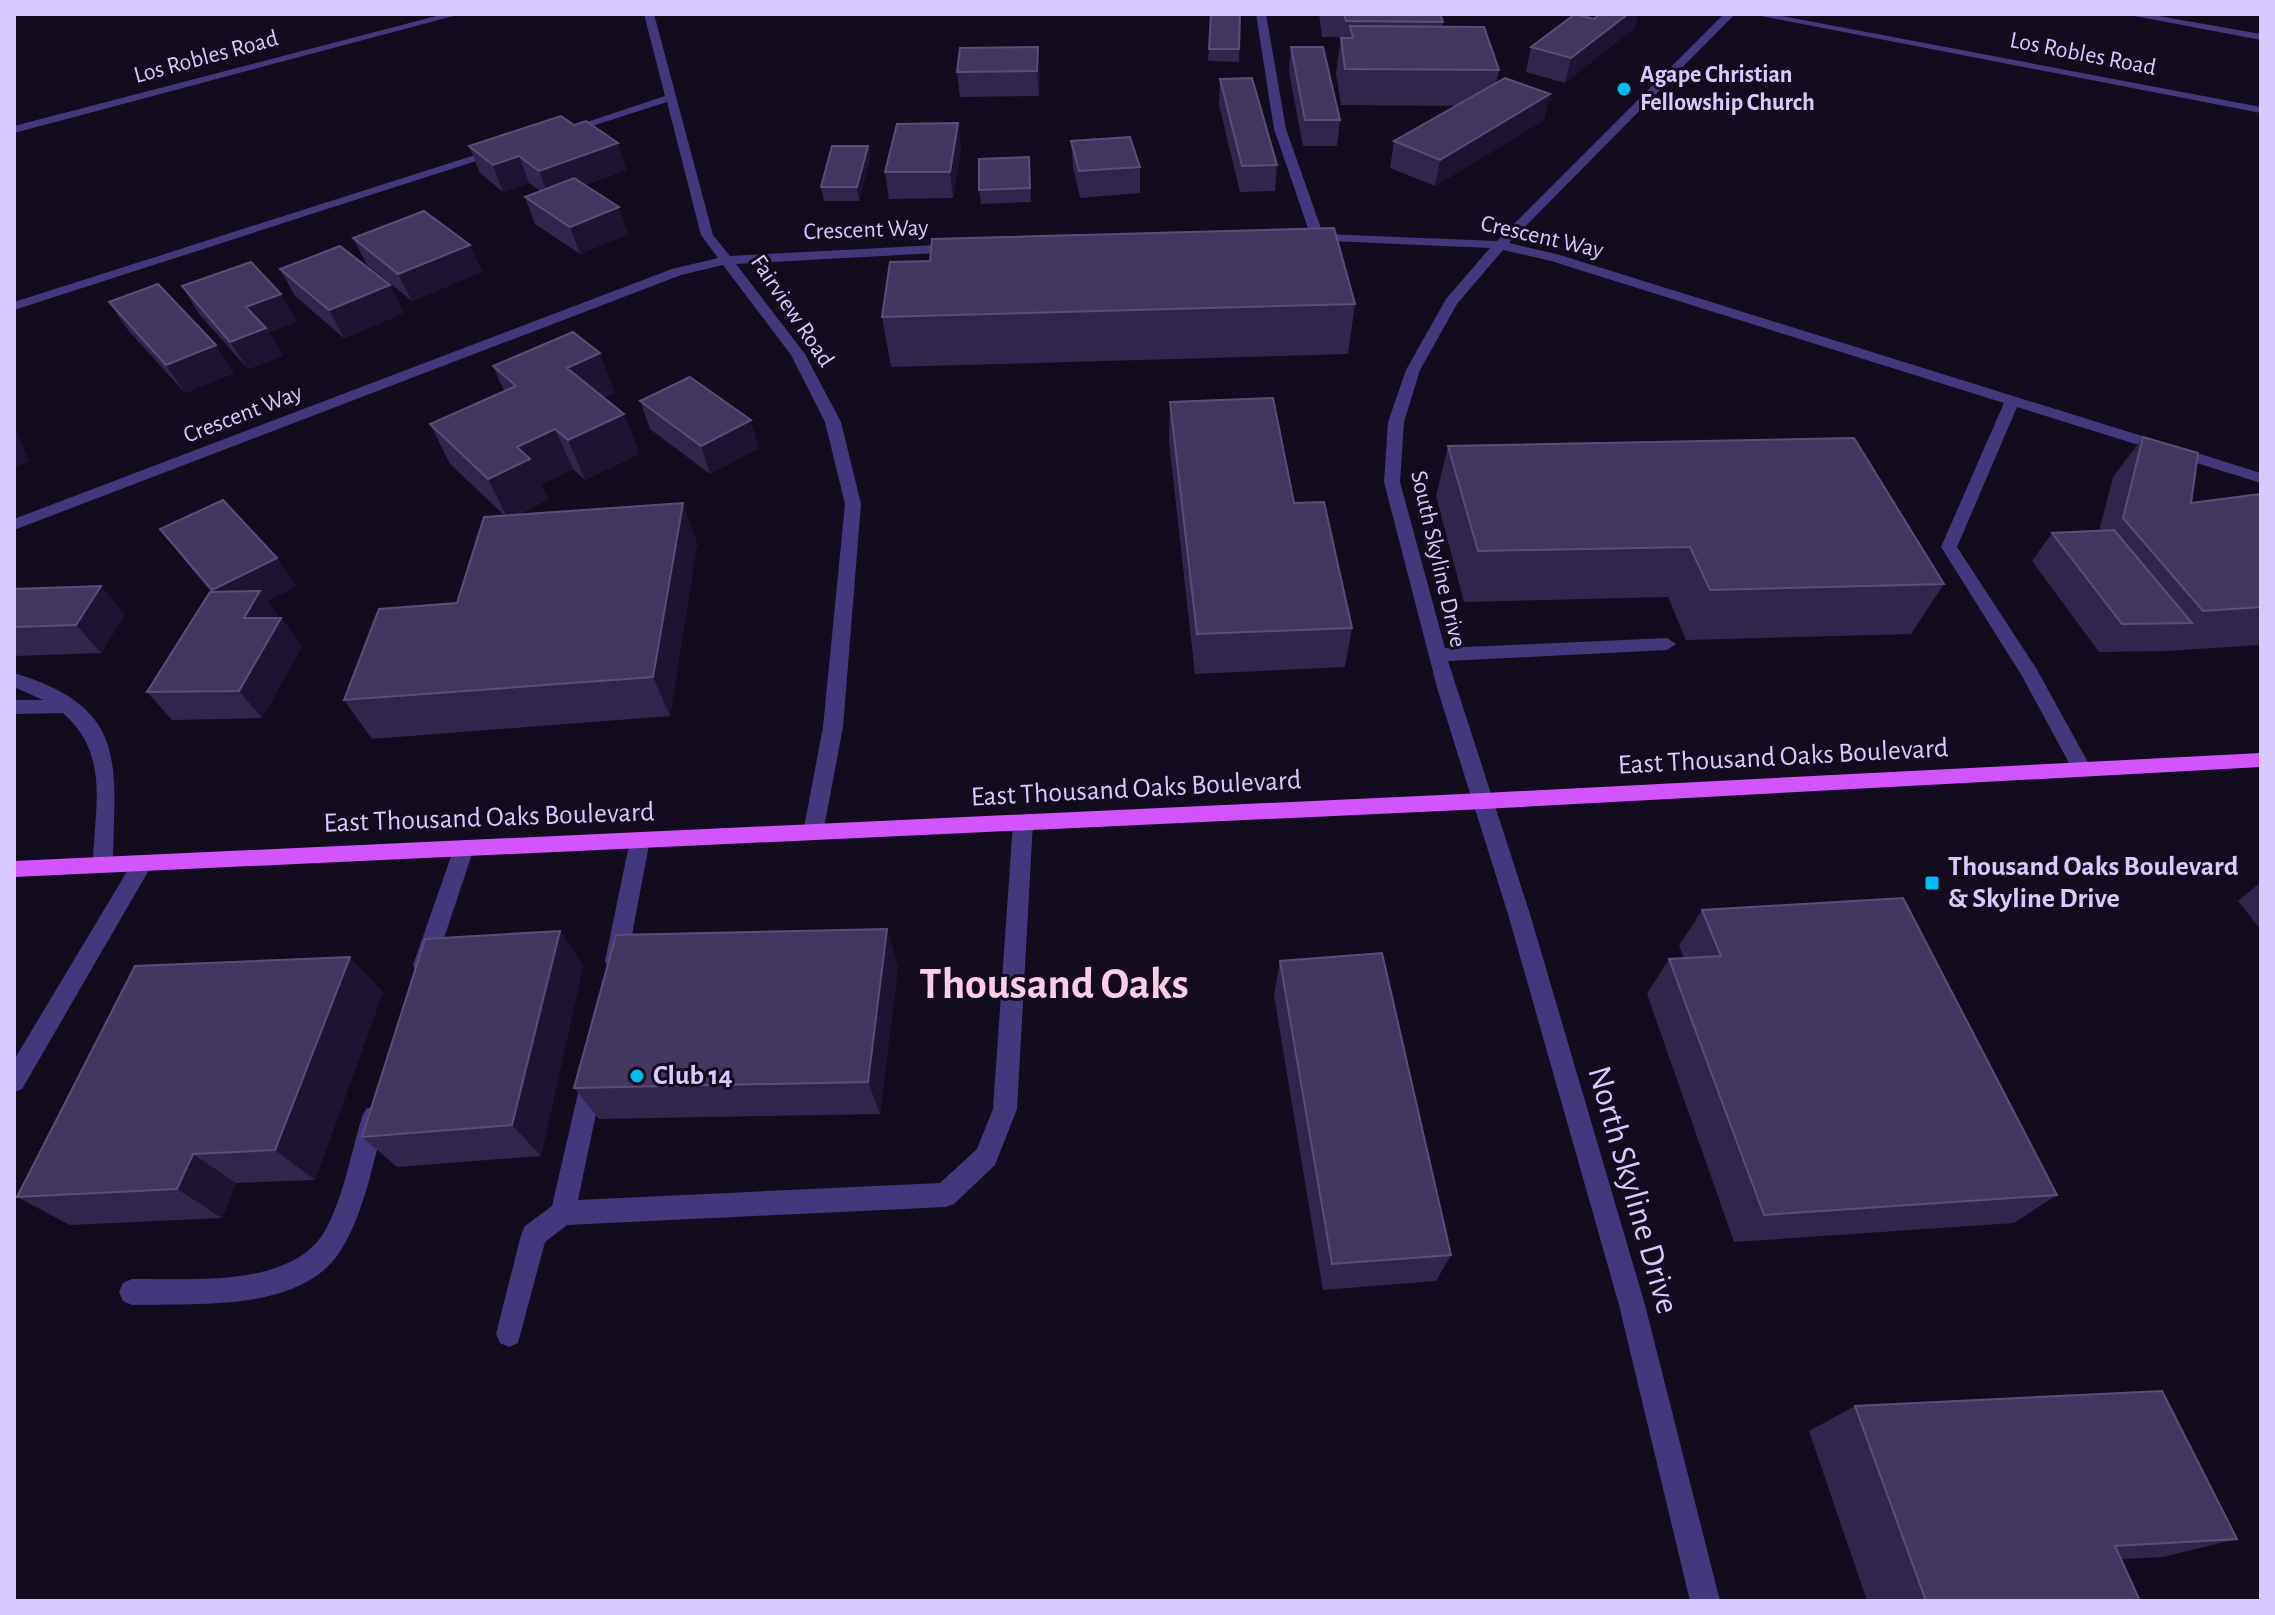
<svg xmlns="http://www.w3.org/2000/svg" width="2275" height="1615" viewBox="0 0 2275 1615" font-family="'Alegreya Sans',sans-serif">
  <rect width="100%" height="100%" fill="#120c1e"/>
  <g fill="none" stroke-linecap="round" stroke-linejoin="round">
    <path fill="#43387c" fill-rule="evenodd" d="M444,14H461L14,133V126Z
      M644,14H654L713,235L730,256L956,244L963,248L956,252L736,264L805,354L841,422L861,504L843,727L823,833L820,839H806L803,833L823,727L845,504L825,422L791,355L723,265L681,275L14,530V519L672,269L718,258L701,235L667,102L567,134L557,132L665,96Z
      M1256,14H1266L1286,129L1323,234L1497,241L1724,14H1735L1509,243L1560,255L2261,473V483L2017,407L1957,547L2036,668L2089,764L2092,769L2089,774H2075L2022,676L1941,547L2004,403L1551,261L1503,250L1457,304L1420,370L1404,422L1400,482L1445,648L1667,638L1676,644L1667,650L1448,661L1530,914L1645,1305L1720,1601H1690L1619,1305L1508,914L1438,691L1384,482L1388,422L1406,370L1446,299L1490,248L1307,240L1306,237L1310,234L1274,129Z
      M1751,14H1772L2261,107V113Z
      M2124,14H2147L2261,34V40Z
      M494,149L504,152L14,310V302Z
      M14,673C131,708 114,765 113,865L110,871H96L93,865C94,809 111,755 63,713L14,714V700H43L14,687Z
      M1023,815L1030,817L1033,823L1017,1109L995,1165L954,1204L945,1207L567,1225L545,1242L518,1343L509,1347L500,1343L496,1334L521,1235L525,1226L552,1206L584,1067L592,1064L600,1067L604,1075L578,1200L940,1183L977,1149L993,1109L1013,823L1016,817Z
      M640,832L647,834L650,840L627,961L624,968L616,970L608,968L605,961L630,840L633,834Z
      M464,840L471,842L474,848L435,965L432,972L424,974L416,972L413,965L454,848L457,842Z
      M142,856L149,858L152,864L149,870L22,1089L14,1092V1060L135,858Z
      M374,1106L382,1109L386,1117C373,1160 365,1212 341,1250C302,1313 196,1303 132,1305L123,1301L119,1292L123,1283L132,1279C191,1278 293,1289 326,1229C344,1195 351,1153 362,1117L366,1109Z"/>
    <path fill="#d254fc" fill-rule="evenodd" d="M2261,753V767L1484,809L14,877V861L1484,793Z"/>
  </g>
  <path fill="#31254c" d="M1240,14L1239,62L1208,61L1209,49Z
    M1319,14H1440L1443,22L1442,27L1499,70L1496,84L1550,94L1544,120L1435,186L1390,168L1394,141L1455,106L1341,105L1336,74L1341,37H1322Z
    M1600,14H1638L1634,28L1565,83L1526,72L1531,47L1594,19Z
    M1291,47L1340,120L1337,146H1303L1289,72Z
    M960,48L1040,72L1039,96L960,97L957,72Z
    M1220,79L1277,165L1275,191L1240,192L1219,105Z
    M574,125L618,143L626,170L584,185L628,234L580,254L535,224L525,197L540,191L529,183L503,192L480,173L469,146Z
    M1071,141L1140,167V193L1080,198L1073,167Z
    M868,146L870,159L859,201H824L821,187Z
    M961,149L953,198L889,199L885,172Z
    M1029,157L1031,202L981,204L979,190Z
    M353,238L470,245L482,272L412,301L367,265Z
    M930,261L1355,304L1348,354L891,367L882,317Z
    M280,269L404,313L344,338L295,296Z
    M182,286L281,294L297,322L269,332L283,356L248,369L199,314Z
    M109,302L234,373L185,393L128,330Z
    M493,366L615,393L604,398L624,414L639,454L585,480L573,469L541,484L548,499L519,514L697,543L670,716L372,739L344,700L457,603L504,515L450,464L430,424L504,391Z
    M640,401L759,448L710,474L650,429Z
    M1170,402L1294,503L1352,628L1345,667L1195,674L1169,442Z
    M2143,437L2191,503L2261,494V645L2167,651L2099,652L2032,561L2052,533L2099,531L2113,477Z
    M1448,446L1944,584L1911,634L1686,640L1668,597L1464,602L1436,496Z
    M160,529L297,586L267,601L279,618H281L302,646L262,718L172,720L147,692L211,592L182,557Z
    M14,589L125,614L101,653L14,656Z
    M2261,882V930L2238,901Z
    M1702,910L2057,1195L2014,1223L1734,1242L1647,994L1669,959L1684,958L1679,946Z
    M560,931L583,966L541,1156L397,1167L362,1137Z
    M1280,961L1451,1255L1436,1281L1323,1290L1274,995Z
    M898,965L880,1114L599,1119L574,1088Z
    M383,992L315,1180L236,1183L222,1218L70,1225L17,1197Z
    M1855,1406L2237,1539L2163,1557L2121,1559L2140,1601H1867L1809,1431Z"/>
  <path fill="#1d1432" d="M1628,14H1638L1634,28L1565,83L1571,58Z
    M1038,47L1040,72L1039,96L1037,71Z
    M1550,94L1544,120L1435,186L1440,160Z
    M958,123L961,149L953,198L950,172Z
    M618,143L626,170L549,197L539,171Z
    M868,146L870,159L859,201L857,187Z
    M519,156L529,183L503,192L493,165Z
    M619,207L628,234L580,254L570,227Z
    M470,245L482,272L412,301L398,274Z
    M390,285L404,313L344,338L329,310Z
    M281,294L297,322L269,332L283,356L248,369L230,342L246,307Z
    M216,345L234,373L185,393L166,365Z
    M600,353L615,393L583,408L567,368Z
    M624,414L639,454L585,480L568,440Z
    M751,420L759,448L710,474L701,446Z
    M14,424L29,462L14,467Z
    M555,429L573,469L541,484L548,499L508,519L488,479L517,447Z
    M683,503L697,543L670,716L653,677Z
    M277,558L297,586L267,601L280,619L234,618L212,590Z
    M101,586L125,614L101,653L76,625Z
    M281,618L302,646L262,718L239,691Z
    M887,929L898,965L880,1114L868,1082Z
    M560,931L583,966L541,1156L512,1125Z
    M350,957L383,992L315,1180L275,1150Z
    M193,1154L236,1183L222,1218L177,1189Z"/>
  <path fill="#43375f" stroke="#5a4e78" stroke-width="2" d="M1211,14H1240L1239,49H1209Z
    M1344,14H1440L1443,22L1346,21Z
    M1575,14L1594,19L1600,14H1628L1571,58L1531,47Z
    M1350,26L1484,27L1499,70L1345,69L1341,38H1353Z
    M1038,47L1037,71L957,72L960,48Z
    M1291,47H1323L1340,120H1305Z
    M1252,78L1277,165L1242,166L1220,79Z
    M1505,78L1550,94L1440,160L1394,141Z
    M561,116L574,125L586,121L618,143L539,171L519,156L493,165L469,146Z
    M958,123L950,172H885L897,124Z
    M1130,137L1140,167L1079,171L1071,141Z
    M832,146H868L857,187H821Z
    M1029,157L1030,188L979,190V159Z
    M574,178L619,207L570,227L525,197Z
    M424,211L470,245L398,274L353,238Z
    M1334,228L1355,304L882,317L890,262L930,261L932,239Z
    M340,246L390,285L329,310L280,269Z
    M251,262L281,294L246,307L266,328L230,342L182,286Z
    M158,284L216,345L166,365L109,302Z
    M573,332L600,353L567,368L624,414L568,440L555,429L517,447L530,459L488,479L430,424L516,386L493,366Z
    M690,377L751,420L701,446L640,401Z
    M1273,398L1294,503L1324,502L1352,628L1197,634L1170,402Z
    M2143,437L2198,453L2191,503L2261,494V607L2203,611L2123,518Z
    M1854,438L1944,584L1710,590L1690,547L1478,551L1448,446Z
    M223,500L277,558L212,590L160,529Z
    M683,503L653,677L344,700L379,609L457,603L484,517Z
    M2114,530L2192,623L2122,624L2052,533Z
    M101,586L76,625L14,627V589Z
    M260,591L244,618H281L239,691L147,692L210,592Z
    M1903,898L2057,1195L1764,1215L1669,959L1721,956L1702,910Z
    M887,929L868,1082L574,1088L616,935Z
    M560,931L512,1125L362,1137L425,939Z
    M1382,953L1451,1255L1332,1264L1280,961Z
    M350,957L275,1150L193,1154L177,1189L17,1197L135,966Z
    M2162,1391L2237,1539L2115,1546L2140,1601H1926L1855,1406Z"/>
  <g fill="#04bbf0" stroke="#120c1e" stroke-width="3">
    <circle cx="1624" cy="89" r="8"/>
    <rect x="1924" y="875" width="16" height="16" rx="4"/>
    <circle cx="637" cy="1076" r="8"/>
  </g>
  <g text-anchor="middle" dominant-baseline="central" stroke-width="6" stroke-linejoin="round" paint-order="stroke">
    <g font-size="24" fill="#d7cafe" stroke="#120c1e">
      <text transform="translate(2083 54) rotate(11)">Los Robles Road</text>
      <text transform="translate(206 57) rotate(-15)">Los Robles Road</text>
      <text transform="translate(866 230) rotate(-2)">Crescent Way</text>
      <text transform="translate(1542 237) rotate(13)">Crescent Way</text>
      <text transform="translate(792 311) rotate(56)">Fairview Road</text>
      <text transform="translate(243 414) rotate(-21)">Crescent Way</text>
      <text transform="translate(1438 559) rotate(77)">South Skyline Drive</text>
    </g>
    <g font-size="24" font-weight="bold" fill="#d7cafe" stroke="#120c1e" text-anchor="start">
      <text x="1640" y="75">Agape Christian<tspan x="1640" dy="28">Fellowship Church</tspan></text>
    </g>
    <g font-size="28" fill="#d7cafe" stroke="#120c1e">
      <text transform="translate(1783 757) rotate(-3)">East Thousand Oaks Boulevard</text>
      <text transform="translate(1136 789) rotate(-3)">East Thousand Oaks Boulevard</text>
      <text transform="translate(489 818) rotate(-2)">East Thousand Oaks Boulevard</text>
    </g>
    <g font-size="28" font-weight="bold" fill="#d7cafe" stroke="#120c1e" text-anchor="start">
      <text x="1948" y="867">Thousand Oaks Boulevard<tspan x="1948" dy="32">&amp; Skyline Drive</tspan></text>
      <text x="653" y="1076">Club 14</text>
    </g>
    <g font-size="34" fill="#d7cafe" stroke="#120c1e">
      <text transform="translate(1633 1190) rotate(74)">North Skyline Drive</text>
    </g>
    <g font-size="44" font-weight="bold" fill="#fecce6" stroke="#120c1e">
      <text x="1054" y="985">Thousand Oaks</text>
    </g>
  </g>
  <rect width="2275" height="1615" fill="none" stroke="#d7cafe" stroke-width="32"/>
</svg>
